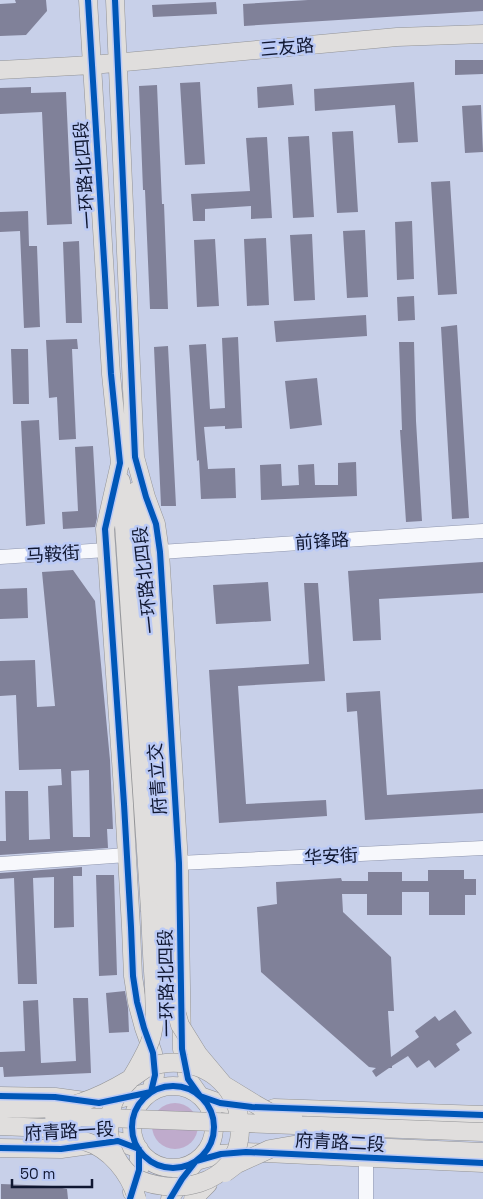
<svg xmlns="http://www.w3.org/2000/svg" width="483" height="1199" viewBox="0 0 483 1199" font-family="'Space Grotesk','Noto Sans SC',sans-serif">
  <rect width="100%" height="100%" fill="#c8d0e9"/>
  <path fill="#bfabcc" d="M152 1126a23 23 0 1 1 46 0a23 23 0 1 1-46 0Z"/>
  <path fill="#808199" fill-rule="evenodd" d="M15,0H46L47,11L26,35L0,36V4L16,3Z
    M308,0H483V11L244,26L243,4Z
    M216,2L217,14L153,17L152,5Z
    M455,60H483V74L455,75Z
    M200,82L205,164L185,165L180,83Z
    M414,82L418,142L398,143L395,105L315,111L314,89Z
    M292,84L294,105L258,108L257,87Z
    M157,85L162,204H164L168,309H150L145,190H143L139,86Z
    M31,87V93L66,92L72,224L47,225L42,112L0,114V88Z
    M481,105L483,152L465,153L462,106Z
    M353,131L358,212L337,213L332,132Z
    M309,136L314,217L293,218L288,137Z
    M267,137L272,218L251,219V206L205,209V221H193L191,194L250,191L246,138Z
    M450,181L457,294L438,295L431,182Z
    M28,211L29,246H37L40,327L24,328L20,231L0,232V212Z
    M412,221L414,279L397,280L395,222Z
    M365,230L368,297L347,298L343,231Z
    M312,234L315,300L294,301L290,235Z
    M266,238L269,305L247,306L244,239Z
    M215,239L219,306L197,307L194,240Z
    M79,241L82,323H66L63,242Z
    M414,296L415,320L398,321L397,297Z
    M366,315L367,336L276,342L274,321Z
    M457,325L469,518L452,519L441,327Z
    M238,337L242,428L225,429V426L204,427L208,469L235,468L236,498L201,499L199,460L197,461L189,345L206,344L210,409L225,408L222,338Z
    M77,339L78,349H72L76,439L59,440L57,397L49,398L46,340Z
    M399,342H414L416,421L422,521L406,522L400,430H402Z
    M168,346L176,506H161L154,347Z
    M11,349H28L29,404H13Z
    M317,378L322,425L290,429L285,381Z
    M39,420L45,524L26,526L21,421Z
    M93,446L97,518L95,527L63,529L62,512L78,511L75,447Z
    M356,462L357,496L261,500L260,465L281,464L282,486L299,485L298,465L314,464L315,485H338V463Z
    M483,562V593L379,599L381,640L353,641L348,571Z
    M73,570L95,601L110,760L113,829H107L108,848L0,855V841H6L5,791H28L29,840L50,839L48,786L62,785L61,769L19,770L16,695L0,696V661L35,660L37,707L55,706L42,572ZM89,770L90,837H73L71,771Z
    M268,582L271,621L216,624L213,585Z
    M304,583H318L325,681L238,686L246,804L326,800L327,816L219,823L209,670L309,664Z
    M27,588L28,618L0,619V589Z
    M380,691L387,795L483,789V813L365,820L357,711L347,712L346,693Z
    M82,867V876H73L74,927L54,928V877L33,878L37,984H18L14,878L0,879V873Z
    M428,870H464V879H476V895H465V915H429V892H402V915H367V894H342L343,912L391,957L394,1011H388L391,1057L419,1037L415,1031L435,1016L439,1021L455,1010L472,1033L456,1044L460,1050L435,1068L429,1060L417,1068L408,1056L392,1066V1068H389L376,1077L372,1071L376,1068L369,1067L261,972L257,907L277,904L276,882L341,878L342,881H368V872H402V881H428Z
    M96,875H114L117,975L99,976Z
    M125,991L128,1008L129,1032L109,1033L106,993Z
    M73,998H88L91,1073L4,1077L3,1067H0V1052L25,1051L23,1001L38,1000L41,1063L76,1061Z
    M1,1184L52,1186L67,1189L68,1199H1Z"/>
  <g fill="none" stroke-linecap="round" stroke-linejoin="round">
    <g stroke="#8f96ae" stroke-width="15">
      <path id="minor" d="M160,552L483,531
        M0,557L106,550
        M179,863L483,848
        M0,864L127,855
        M366,1158V1199"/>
    </g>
    <g stroke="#929396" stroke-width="19">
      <path id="major" d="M115,0L135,457L146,497L156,524L160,552L179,863L182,1049L188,1079L200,1096L220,1103L248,1107
        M0,70L92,65L397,37L483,34
        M121,481L150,910
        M137,490L167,908
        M132 1127a41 41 0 1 1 82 0a41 41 0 1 1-82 0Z
        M0,1096L55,1097L99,1103L151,1092L155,1075L153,1053L144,1028L137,1002L133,976L131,927L124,804L105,529L120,463L111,374L88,0
        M274,1108L483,1115
        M0,1148L61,1149L118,1141L139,1149V1170L132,1192
        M170,1199L182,1179L196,1161L221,1154L246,1152L483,1163
        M193,1199L208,1184"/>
    </g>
    <use href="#minor" stroke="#f7f8fc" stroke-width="14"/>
    <use href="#major" stroke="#e0dedd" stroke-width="18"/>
    <g stroke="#929396" stroke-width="19" stroke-linecap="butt">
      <path id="major-bridge" d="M167,908L173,1000L180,1025L198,1054L224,1085L255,1104L271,1113L293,1116
        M0,1108C27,1108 56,1112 82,1102C98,1097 115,1088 130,1079C136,1076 142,1070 149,1067C166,1061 183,1061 200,1068C215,1074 228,1086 234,1101C239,1110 240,1120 240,1130C239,1187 170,1199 130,1175C123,1168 116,1159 113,1150C107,1132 108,1112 117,1095C120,1090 125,1085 129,1081C135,1072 141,1061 146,1051C149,1045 152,1037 153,1030C156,1018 154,998 154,985C152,960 151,935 150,910
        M54,1116L483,1132
        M0,1126L72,1129
        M53,1137C63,1138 74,1139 84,1141C110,1148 130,1174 137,1199
        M225,1173L237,1164L270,1149L299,1144L483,1152"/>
    </g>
    <use href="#major-bridge" stroke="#e0dedd" stroke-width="18"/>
    <g stroke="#bbcaf6" stroke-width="9">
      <path id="cycleway" d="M115,0L135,457L146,497L156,524L160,552L179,863L182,1049L188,1079L200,1096L220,1103L252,1107L483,1115
        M132 1127a41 41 0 1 1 82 0a41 41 0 1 1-82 0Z
        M0,1096L55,1097L99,1103L151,1092L155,1075L153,1053L144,1028L137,1002L133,976L131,927L124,804L105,529L120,463L111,374L88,0
        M0,1148L61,1149L118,1141L139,1149V1170L130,1199
        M170,1199L182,1179L196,1161L221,1154L246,1152L483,1163"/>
    </g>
    <use href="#cycleway" stroke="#0057b8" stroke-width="6"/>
  </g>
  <g text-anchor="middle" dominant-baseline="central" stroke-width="5" stroke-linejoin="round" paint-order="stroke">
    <g font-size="18" fill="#101731" stroke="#bbcaf6">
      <text transform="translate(287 47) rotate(-5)">三友路</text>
      <text transform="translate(84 175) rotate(-94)">一环路北四段</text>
      <text transform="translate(322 541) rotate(-4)">前锋路</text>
      <text transform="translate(53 554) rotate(-4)">马鞍街</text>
      <text transform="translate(145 580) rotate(-96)">一环路北四段</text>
      <text transform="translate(157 779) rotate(-94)">府青立交</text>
      <text transform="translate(331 856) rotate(-3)">华安街</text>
      <text transform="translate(166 983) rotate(-91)">一环路北四段</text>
      <text transform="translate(69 1131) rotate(-3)">府青路一段</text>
      <text transform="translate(340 1142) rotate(3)">府青路二段</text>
    </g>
  </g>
  <path d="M12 1179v8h80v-8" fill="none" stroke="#101731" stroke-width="2.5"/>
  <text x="20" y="1179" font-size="15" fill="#101731" stroke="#bbcaf6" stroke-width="4" paint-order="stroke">50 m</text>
</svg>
